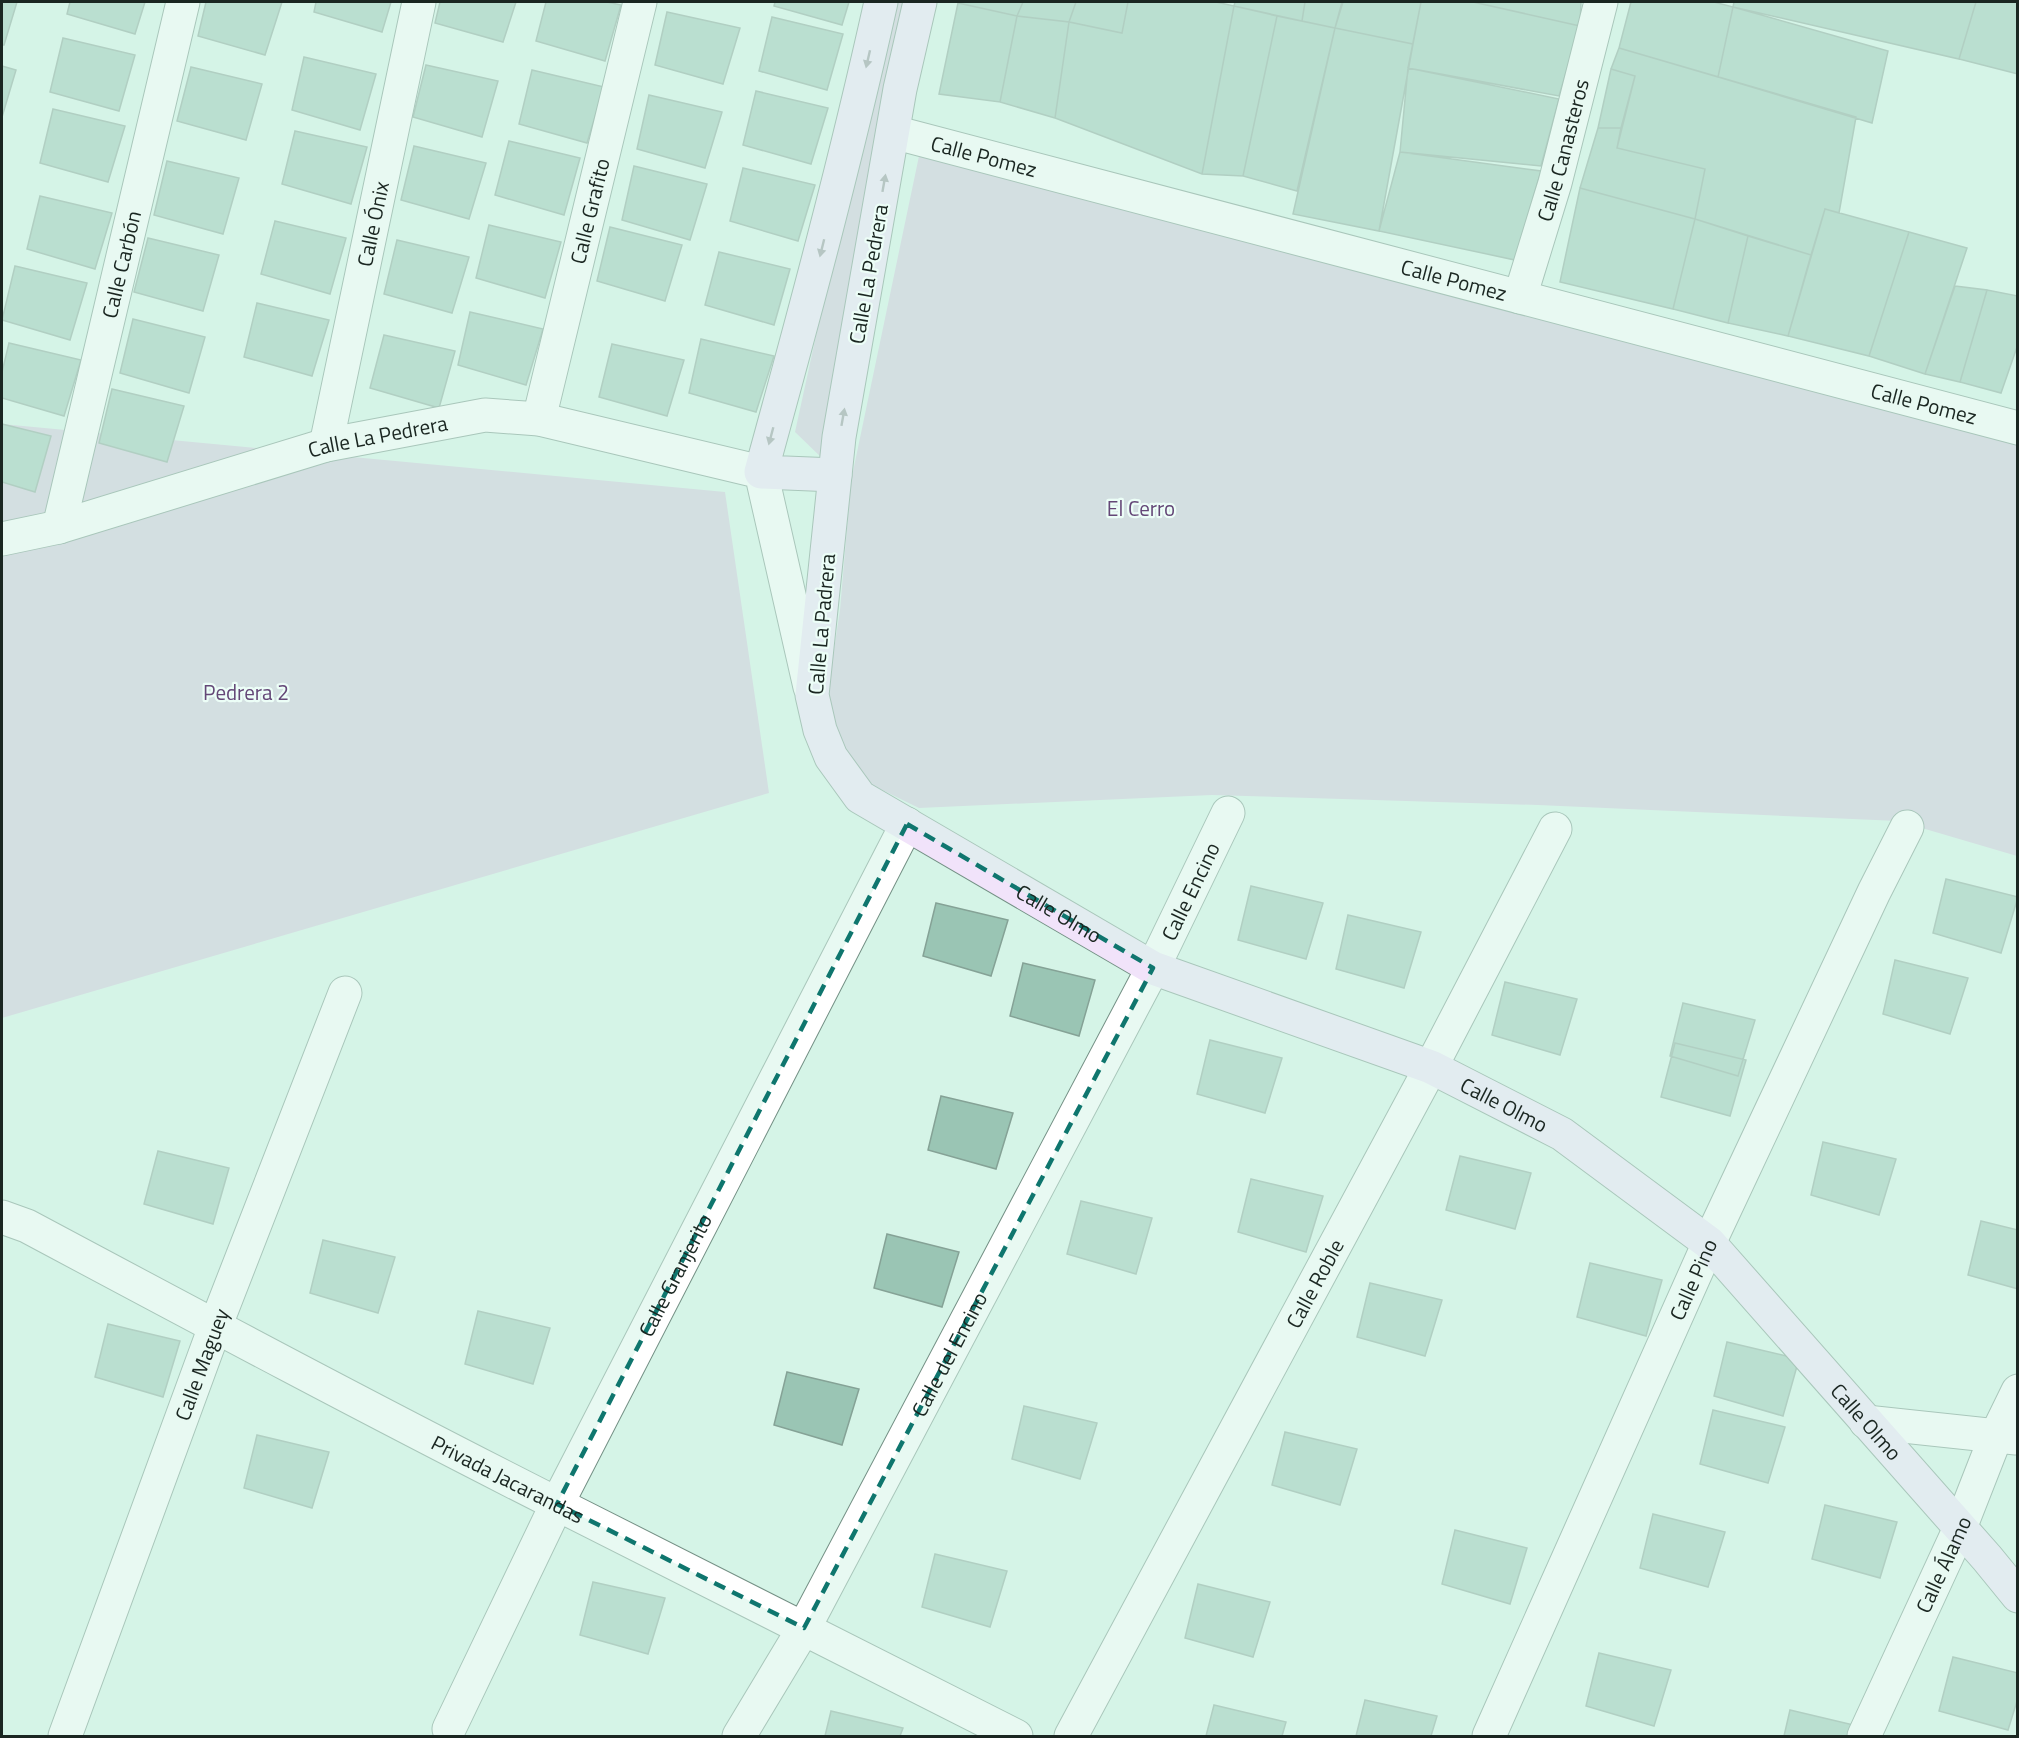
<svg xmlns="http://www.w3.org/2000/svg" width="2019" height="1738" viewBox="0 0 2019 1738" font-family="'Titillium Web',sans-serif">
  <rect width="100%" height="100%" fill="#d5f4e7"/>
  <path fill="#d1c5da" d="M889,2H922L825,461L795,432Z
    M919,156L2017,426V856L1898,821L1538,805L1212,795L919,808L872,785L840,751L827,696L840,610L851,481Z
    M2,424L725,492L769,793L2,1018Z"/>
  <path fill="#9ac5b4" stroke="#85a296" stroke-width="1.5" d="M2,2H17L4,45H2Z
    M70,2H145L135,34L67,14Z
    M206,2H282L265,55L198,36Z
    M316,2H391L382,32L314,12Z
    M440,2H516L503,42L435,23Z
    M546,2H607L621,5L605,61L536,41Z
    M775,2H849L842,25L774,6Z
    M958,2H1023L1017,16L958,3Z
    M1023,2H1076L1069,22L1017,16Z
    M1076,2H1128L1122,33L1069,22Z
    M1128,2H1216L1234,6L1202,174L1055,118L1069,22L1122,33Z
    M1235,2H1305L1302,21L1234,6Z
    M1305,2H1342L1335,28L1302,21Z
    M1343,2H1421L1413,44L1335,28Z
    M1421,2H1473L1580,26L1559,96L1408,68Z
    M1473,2H1581L1580,26Z
    M1631,2H1714L1733,7L1718,77L1619,48Z
    M1734,2H1976L1959,59L1733,7Z
    M1976,2H2018V74L1959,59Z
    M958,3L1017,16L1000,102L939,94Z
    M1234,6L1277,16L1243,176L1202,174Z
    M1733,7L1888,51L1872,123L1718,77Z
    M667,12L740,28L723,84L655,65Z
    M1017,16L1069,22L1055,118L1000,102Z
    M1277,16L1335,28L1297,191L1243,176Z
    M772,17L843,34L827,90L759,71Z
    M1335,28L1413,44L1379,231L1293,214Z
    M63,38L135,55L119,111L50,92Z
    M1619,48L1856,117L1839,213L1825,209L1811,255L1695,219L1705,169L1617,148L1635,76L1611,69Z
    M304,57L376,74L360,130L292,110Z
    M426,65L498,81L482,137L413,117Z
    M2,66L16,70L2,117Z
    M191,67L262,84L246,140L177,121Z
    M1408,68L1559,99L1541,166L1400,152Z
    M1611,69L1635,76L1621,128H1598Z
    M532,70L604,87L587,143L519,124Z
    M756,91L828,108L811,164L743,145Z
    M649,95L722,112L705,168L637,149Z
    M53,109L125,126L108,182L40,163Z
    M1598,128H1621L1617,148L1705,169L1695,219L1580,188Z
    M295,131L367,147L351,204L282,184Z
    M509,141L580,158L564,215L495,195Z
    M414,146L486,163L469,219L401,200Z
    M1400,152L1541,171L1515,260L1379,231Z
    M167,161L239,178L223,234L154,215Z
    M634,166L707,184L690,240L622,220Z
    M743,168L815,185L798,241L730,221Z
    M1580,188L1695,219L1673,309L1560,282Z
    M40,196L112,213L95,269L27,249Z
    M1825,209L1909,232L1869,356L1788,336Z
    M1695,219L1748,236L1728,323L1673,309Z
    M275,221L346,238L330,294L261,274Z
    M489,225L561,242L545,298L476,278Z
    M610,227L682,245L665,301L597,281Z
    M1909,232L1967,248L1925,374L1869,356Z
    M1748,236L1811,255L1788,336L1728,323Z
    M148,238L219,255L203,311L134,292Z
    M397,240L469,257L452,313L384,294Z
    M719,252L790,269L774,325L705,305Z
    M15,266L87,283L70,340L2,320Z
    M1955,286L1987,290L1960,382L1925,374Z
    M1987,290L2018,296V344L2001,393L1960,382Z
    M257,303L329,320L312,376L244,357Z
    M470,312L543,329L526,385L458,365Z
    M133,319L205,337L189,393L120,373Z
    M384,335L455,351L439,408L370,388Z
    M701,339L774,356L756,412L689,393Z
    M9,343L81,360L64,416L2,398V372Z
    M612,344L684,360L667,416L599,397Z
    M112,389L184,406L167,462L99,443Z
    M2,424L51,436L35,492L2,482Z
    M1946,879L2018,897L2001,953L1933,933Z
    M1251,886L1323,903L1306,959L1238,940Z
    M936,903L1008,920L991,976L923,956Z
    M1348,915L1421,932L1404,988L1336,969Z
    M1895,960L1968,978L1950,1034L1883,1014Z
    M1023,963L1095,980L1079,1036L1010,1016Z
    M1505,982L1577,999L1560,1055L1492,1035Z
    M1683,1003L1755,1020L1738,1076L1670,1056Z
    M1210,1040L1282,1058L1265,1113L1197,1094Z
    M1675,1043L1746,1060L1730,1116L1661,1097Z
    M941,1096L1013,1113L996,1169L928,1150Z
    M1823,1142L1896,1159L1879,1215L1811,1195Z
    M158,1151L229,1168L213,1224L144,1204Z
    M1460,1156L1531,1173L1515,1229L1446,1210Z
    M1251,1179L1323,1196L1306,1252L1238,1232Z
    M1081,1201L1152,1218L1136,1274L1067,1254Z
    M1981,1221L2018,1230V1289L1968,1275Z
    M887,1234L959,1252L942,1307L874,1288Z
    M323,1240L395,1257L378,1313L310,1293Z
    M1590,1263L1662,1280L1646,1336L1577,1317Z
    M1370,1283L1442,1300L1425,1356L1357,1337Z
    M478,1311L550,1328L533,1384L465,1364Z
    M108,1324L180,1341L163,1397L95,1377Z
    M1727,1342L1799,1359L1783,1416L1714,1396Z
    M787,1372L859,1389L842,1445L774,1425Z
    M1024,1406L1097,1423L1080,1479L1012,1459Z
    M1713,1410L1785,1427L1768,1483L1700,1464Z
    M1285,1432L1357,1449L1340,1505L1272,1485Z
    M257,1435L329,1452L312,1508L244,1488Z
    M1825,1505L1897,1522L1880,1578L1812,1559Z
    M1653,1514L1725,1532L1708,1587L1640,1568Z
    M1455,1530L1527,1548L1510,1604L1442,1584Z
    M935,1554L1007,1571L990,1627L922,1607Z
    M593,1582L665,1598L648,1654L580,1635Z
    M1198,1584L1270,1602L1253,1657L1185,1638Z
    M1599,1653L1671,1670L1654,1726L1586,1706Z
    M1953,1657L2018,1673V1698L2008,1730L1939,1711Z
    M1365,1700L1437,1716L1431,1736H1356Z
    M1214,1705L1286,1722L1282,1736H1206Z
    M1790,1710L1862,1727L1859,1736H1784Z
    M831,1711L903,1728L900,1736H825Z"/>
  <g fill="none" stroke-linecap="round" stroke-linejoin="round">
    <g stroke="#749085" stroke-width="35">
      <g id="street">
        <path id="s1" d="M893,132L2018,428"/>
        <path id="s2" d="M1520,297L1555,183L1601,2"/>
        <path id="s3" d="M539,419L640,2"/>
        <path id="s4" d="M326,445L419,2"/>
        <path id="s5" d="M59,527L183,2"/>
        <path id="s6" d="M2,539L59,527L326,445L485,415L539,419L761,472L810,687"/>
        <path id="s7" d="M2,1217L27,1226C203,1320 379,1414 557,1504C709,1582 863,1658 1016,1736"/>
        <path d="M1866,1422L2016,1438"/>
        <path id="s8" d="M449,1729L557,1504L907,824"/>
        <path id="s9" d="M65,1736L215,1327L345,993"/>
        <path id="s10" d="M739,1736L804,1628L1153,968L1228,813"/>
        <path id="s11" d="M1071,1736L1431,1067L1555,829"/>
        <path id="s12" d="M1489,1736L1709,1243L1874,892L1907,827"/>
        <path id="s13" d="M1864,1736L1960,1528L1996,1436L2018,1391"/>
      </g>
    </g>
    <g stroke="#749085" stroke-width="35">
      <g id="secondary">
        <path id="s14" d="M920,2L900,89L839,437L812,695L820,730L831,757L860,797L1153,968L1431,1067L1562,1134L1709,1243L1987,1558L2018,1596"/>
        <path d="M835,475L761,472C804,316 846,160 881,2"/>
      </g>
    </g>
    <use href="#street" stroke="#fff" stroke-width="33"/>
    <use href="#secondary" stroke="#f1e3fa" stroke-width="33"/>
  </g>
  <defs><path id="oneway-solid" d="M-6-.8H1V-3.2L6.5 0L1 3.2V.8H-6Z" transform="scale(1.5)"/></defs>
  <g fill="#908e98">
    <use href="#oneway-solid" transform="translate(868 59) rotate(103)"/>
    <use href="#oneway-solid" transform="translate(884 183) rotate(-80)"/>
    <use href="#oneway-solid" transform="translate(822 248) rotate(104)"/>
    <use href="#oneway-solid" transform="translate(843 417) rotate(-80)"/>
    <use href="#oneway-solid" transform="translate(771 436) rotate(105)"/>
  </g>
  <path d="M0 0H2019V1738H0ZM907,824L1153,968L804,1628L557,1504Z" fill="#d5f4e7" fill-opacity=".55" fill-rule="evenodd"/>
  <path fill="none" stroke="#0f766e" stroke-width="4.5" stroke-dasharray="12 8" stroke-linejoin="round" d="M907,824L1153,968L804,1628L557,1504Z"/>
  <g text-anchor="middle" dominant-baseline="central" stroke-width="4.5" stroke-linejoin="round" paint-order="stroke">
    <g font-size="21" fill="#1a2621" stroke="#ecfef7">
      <text stroke="none"><textPath href="#s2" startOffset="153">Calle Canasteros</textPath></text>
      <text stroke="none"><textPath href="#s1" startOffset="94">Calle Pomez</textPath></text>
      <text stroke="none"><textPath href="#s3" startOffset="214">Calle Grafito</textPath></text>
      <text stroke="none"><textPath href="#s4" startOffset="226">Calle Ónix</textPath></text>
      <text stroke="none"><textPath href="#s5" startOffset="270">Calle Carbón</textPath></text>
      <text transform="translate(868 274) rotate(-80)">Calle La Pedrera</text>
      <text stroke="none"><textPath href="#s1" startOffset="580">Calle Pomez</textPath></text>
      <text stroke="none"><textPath href="#s1" startOffset="1066">Calle Pomez</textPath></text>
      <text stroke="none"><textPath href="#s6" startOffset="390">Calle La Pedrera</textPath></text>
      <text transform="translate(821 624) rotate(-85)">Calle La Padrera</text>
      <text stroke="none"><textPath href="#s10" startOffset="958">Calle Encino</textPath></text>
      <text stroke="none"><textPath href="#s14" startOffset="1047">Calle Olmo</textPath></text>
      <text stroke="none"><textPath href="#s14" startOffset="1533">Calle Olmo</textPath></text>
      <text stroke="none"><textPath href="#s8" startOffset="507">Calle Granjerito</textPath></text>
      <text stroke="none"><textPath href="#s12" startOffset="500">Calle Pino</textPath></text>
      <text stroke="none"><textPath href="#s11" startOffset="514">Calle Roble</textPath></text>
      <text stroke="none"><textPath href="#s10" startOffset="436">Calle del Encino</textPath></text>
      <text stroke="none"><textPath href="#s9" startOffset="396">Calle Maguey</textPath></text>
      <text stroke="none"><textPath href="#s14" startOffset="2019">Calle Olmo</textPath></text>
      <text stroke="none"><textPath href="#s7" startOffset="570">Privada Jacarandas</textPath></text>
      <text stroke="none"><textPath href="#s13" startOffset="189">Calle Álamo</textPath></text>
    </g>
    <g font-size="21" fill="#644777" stroke="#ecfef7">
      <text x="1141" y="508">El Cerro</text>
      <text x="246" y="692">Pedrera 2</text>
    </g>
  </g>
  <rect width="2019" height="1738" fill="none" stroke="#1a2621" stroke-width="6"/>
</svg>
